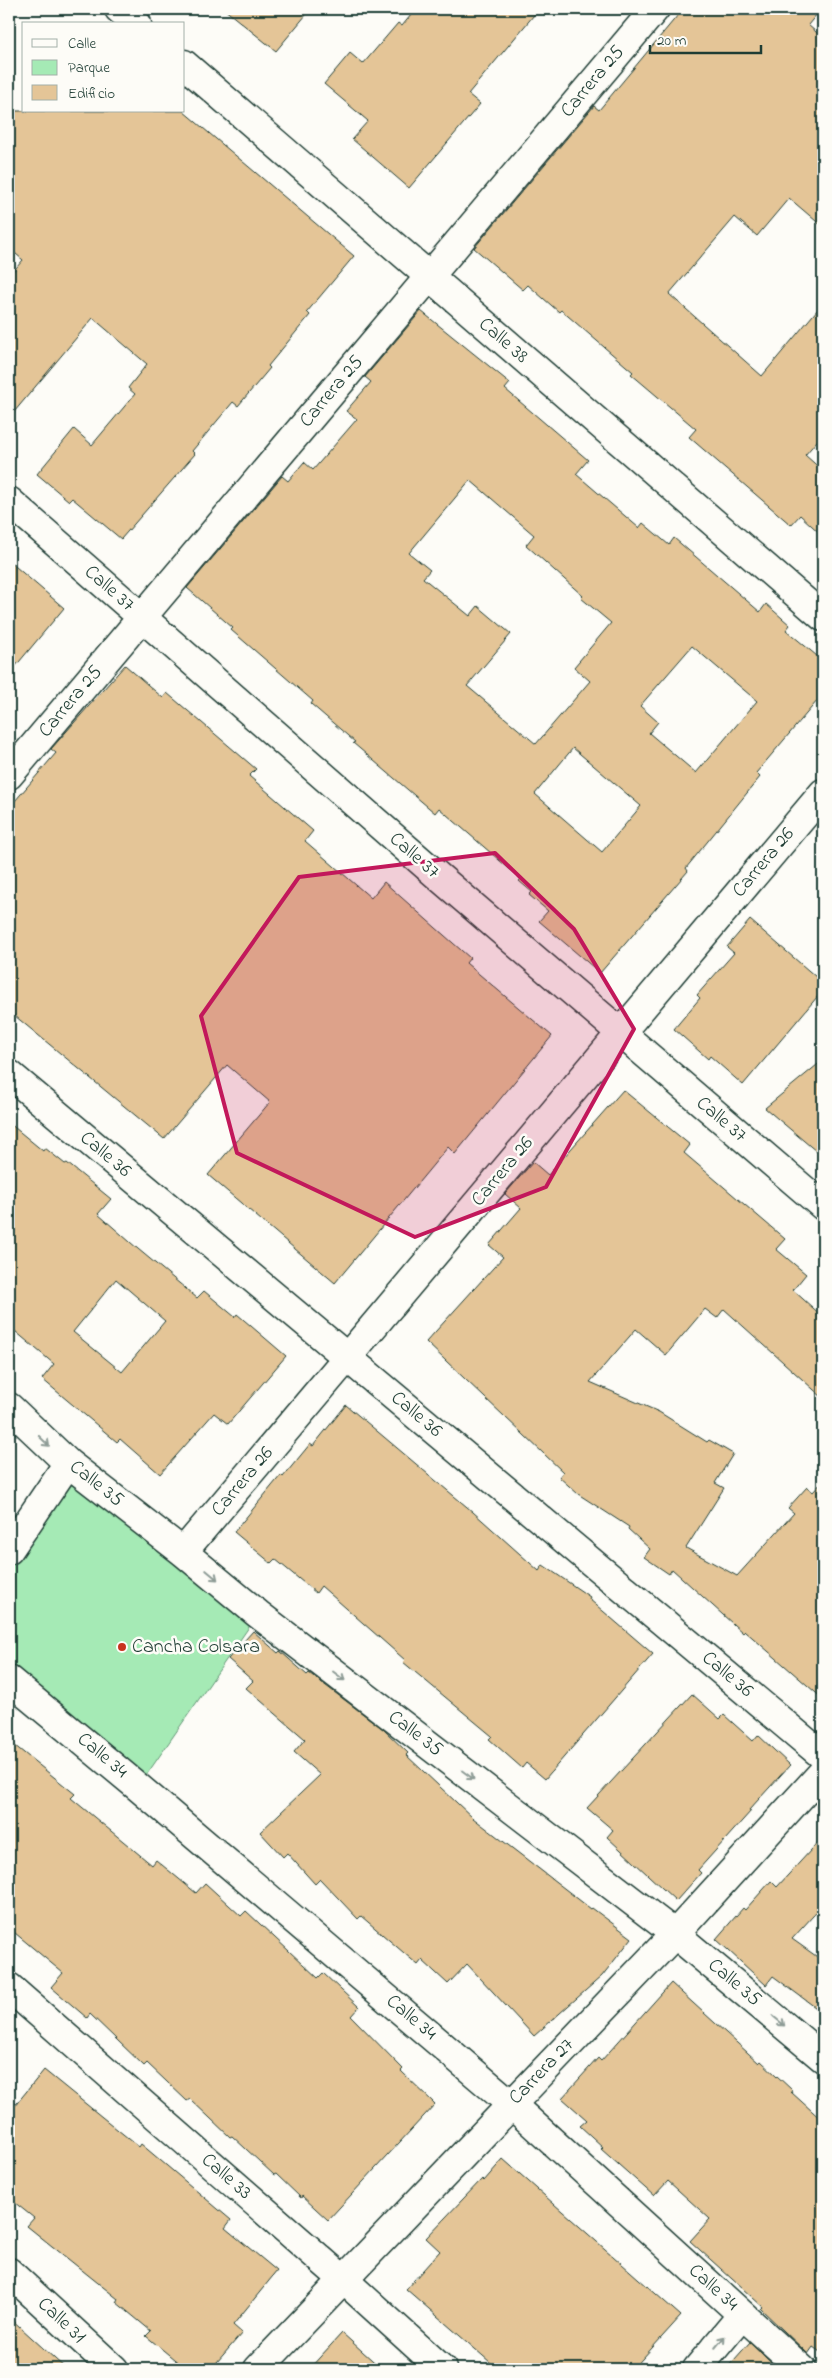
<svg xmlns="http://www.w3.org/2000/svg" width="832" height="2378" viewBox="0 0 832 2378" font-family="'Indie Flower',sans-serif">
  <rect width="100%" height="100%" fill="#fdfcf7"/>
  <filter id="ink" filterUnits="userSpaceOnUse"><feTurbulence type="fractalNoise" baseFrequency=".02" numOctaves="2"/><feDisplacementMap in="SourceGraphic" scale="10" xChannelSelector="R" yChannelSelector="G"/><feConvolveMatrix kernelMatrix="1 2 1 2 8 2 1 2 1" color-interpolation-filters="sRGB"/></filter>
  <g filter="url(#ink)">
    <path fill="#a5eab5" stroke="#629474" d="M68,1463L258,1614L138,1787L9,1680V1550Z"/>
    <path fill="#e4c597" stroke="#1f3d34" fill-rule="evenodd" d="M224,9H311L276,51Z
      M416,9H539L468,94L480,104L409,188L352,139L368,121L324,84L350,53L363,64L398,23L402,26Z
      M683,9H821L808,25L823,38V227L789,198L757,236L735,217L669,294L762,376L823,303V434L805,455L823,471V536L800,515L791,525L689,437L696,429L631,374L633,372L561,310L559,312L528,285L523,290L474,248L594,106L599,110Z
      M9,111H183L354,256L307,312L310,315L268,366L270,368L238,406L233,402L192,451L195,454L121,539L72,498L69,501L37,474L74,429L92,445L135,394L128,388L147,364L93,318L9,418V276L23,260L9,248Z
      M421,311L510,383L505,389L588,460L576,474L639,528L643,523L669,545L674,538L760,612L766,604L790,625L786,630L823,661V694L756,773L760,777L686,868L688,871L600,973L539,921L548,911L529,895L532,892L519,881L521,879L439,808L435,813L353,743L355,742L311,704L313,701L231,630L233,628L187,588L282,476L288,481L304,462L313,470L357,419L346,411L371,382L365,377ZM470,480L534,535L526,545L583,596L581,598L611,623L574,667L590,681L536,744L467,686L511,634L478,606L470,616L423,578L430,570L409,553ZM692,646L757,701L696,773L649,733L658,722L640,706ZM573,748L641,806L602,852L535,794Z
      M9,561L64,608L9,674Z
      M125,665L163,698L167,693L256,769L249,776L313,831L305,841L371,898L384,882L470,958L466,963L552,1036L455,1154L448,1147L335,1283L208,1175L270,1102L227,1065L164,1139L9,1011V808L56,753L51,749Z
      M750,920L823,983V990L743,1085L710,1056L708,1059L674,1029L700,998L697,995L734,953L727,947Z
      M823,1060V1157L765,1108Z
      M623,1090L690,1145L684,1153L785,1239L776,1249L806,1274L793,1290L823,1317V1398L724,1309L717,1318L705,1309L666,1355L636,1329L590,1382L659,1412L707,1442L709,1440L733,1454L715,1483L724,1488L686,1548L737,1576L794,1513L788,1508L807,1487L813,1492L823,1481V1699L745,1631L743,1633L672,1569L669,1574L644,1557L650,1549L628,1529L629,1527L578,1494L559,1477L563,1472L426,1342L503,1257L489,1245L521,1208L505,1194L533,1162L548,1175Z
      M9,1123L43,1151L45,1148L65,1164L67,1163L111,1199L98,1214L138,1249L197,1298L204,1291L235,1317L237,1314L286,1356L228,1424L214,1413L160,1474L120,1439L117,1442L42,1379L54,1364L9,1326ZM116,1279L165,1321L122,1372L73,1332Z
      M346,1405L473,1512L539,1571L543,1565L590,1597L589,1599L653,1654L545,1779L526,1763L522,1768L489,1739L492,1736L403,1662L405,1660L321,1586L316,1593L275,1559L271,1563L234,1532L281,1475L283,1477L310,1444L313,1446Z
      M253,1631L278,1653L280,1651L307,1675L309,1673L383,1729L408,1753L406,1755L473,1818L591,1909L592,1908L632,1938L602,1976L534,2036L467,1964L448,1984L422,1960L418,1965L361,1916L358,1919L320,1879L315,1884L287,1853L283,1857L260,1832L320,1775L294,1752L305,1739L246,1688L253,1681L228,1659Z
      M692,1694L720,1719L724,1715L753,1741L758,1735L790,1765L749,1810L751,1811L698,1870L701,1873L676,1901L607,1837L613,1830L587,1808Z
      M9,1741L75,1794L71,1798L152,1865L156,1860L196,1893L205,1883L241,1916L246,1911L318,1978L323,1973L359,2007L351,2016L403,2069L401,2071L435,2104L328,2220L302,2196L301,2198L276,2174L274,2175L232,2136L230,2137L190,2099L187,2101L147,2063L144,2066L90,2014L87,2018L51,1987L63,1973L9,1928Z
      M823,1837V1905L792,1939L823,1961V2013L773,1976L766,1985L716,1939L743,1908L745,1910L771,1881L777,1887Z
      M671,1983L759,2063L761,2061L792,2090L791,2092L823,2121V2354L813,2347L808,2354L761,2309L763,2307L690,2241L710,2219L668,2181L654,2196L601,2149L603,2147L580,2126L587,2120L562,2098L598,2058L601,2061Z
      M44,2070L139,2147L141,2144L231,2220L225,2228L277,2271L233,2325L242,2333L211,2369H186L146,2336L151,2331L116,2302L118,2299L27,2226L34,2218L9,2198V2113Z
      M503,2159L681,2316L633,2369H498L406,2289L440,2251L426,2238L482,2179L484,2181Z
      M9,2317L66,2369H9Z
      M342,2333L382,2369H309Z
      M750,2342L779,2369H726Z"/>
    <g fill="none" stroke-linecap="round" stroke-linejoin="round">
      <g stroke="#1f3d34" stroke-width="31">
        <path id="street" d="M119,9L137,24
          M184,64L823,617
          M9,1074L823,1756
          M9,1407L68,1463L183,1552L258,1614L675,1934
          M9,1550L68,1463
          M183,1552L823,793
          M9,1680L138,1787L511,2104L802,2369
          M9,1987L344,2280L442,2369
          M9,2272L114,2369
          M697,2369L742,2315"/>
      </g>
      <g stroke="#1f3d34" stroke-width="31">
        <path id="secondary" d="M9,501L439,877L823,1206
          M9,775L655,9
          M675,1934L823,2058
          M258,2369L675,1934L823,1772"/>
      </g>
      <use href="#street" stroke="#fdfcf7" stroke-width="28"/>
      <use href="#secondary" stroke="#fdfcf7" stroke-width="28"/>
    </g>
    <defs><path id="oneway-shaft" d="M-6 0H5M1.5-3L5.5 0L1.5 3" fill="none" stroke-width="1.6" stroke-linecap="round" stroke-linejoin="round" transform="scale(1.25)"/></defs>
    <g stroke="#8e9c96">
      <use href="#oneway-shaft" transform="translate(44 1441) rotate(44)"/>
      <use href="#oneway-shaft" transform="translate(212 1575) rotate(40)"/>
      <use href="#oneway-shaft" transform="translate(339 1676) rotate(37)"/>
      <use href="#oneway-shaft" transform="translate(468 1775) rotate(37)"/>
      <use href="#oneway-shaft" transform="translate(779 2021) rotate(40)"/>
      <use href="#oneway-shaft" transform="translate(720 2342) rotate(-50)"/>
    </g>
  </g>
  <path fill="#c2185b" fill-opacity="0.2" stroke="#c2185b" stroke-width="4" stroke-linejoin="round" d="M495,853L574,929L634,1029L546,1187L415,1237L237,1153L201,1016L299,877Z"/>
  <circle fill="#c8321e" stroke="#fdfcf7" stroke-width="2" cx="122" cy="1647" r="5"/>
  <g text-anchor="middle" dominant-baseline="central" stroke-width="5" stroke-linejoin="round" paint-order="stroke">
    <g font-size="20" fill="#1f3d34" stroke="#fdfcf7">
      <text transform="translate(593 82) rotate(-50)">Carrera 25</text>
      <text transform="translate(503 341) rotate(41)">Calle 38</text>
      <text transform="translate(332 392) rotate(-50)">Carrera 25</text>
      <text transform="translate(109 589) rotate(41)">Calle 37</text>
      <text transform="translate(71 702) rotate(-50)">Carrera 25</text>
      <text transform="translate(414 856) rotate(41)">Calle 37</text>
      <text transform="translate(764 863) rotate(-50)">Carrera 26</text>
      <text transform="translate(721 1120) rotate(40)">Calle 37</text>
      <text transform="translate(105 1155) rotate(40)">Calle 36</text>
      <text transform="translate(503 1172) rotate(-50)">Carrera 26</text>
      <text transform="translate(416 1415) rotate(40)">Calle 36</text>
      <text transform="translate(243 1482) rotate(-50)">Carrera 26</text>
      <text transform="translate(96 1484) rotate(38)">Calle 35</text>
      <text transform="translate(727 1675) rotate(40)">Calle 36</text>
      <text transform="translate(415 1734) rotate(37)">Calle 35</text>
      <text transform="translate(102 1756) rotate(40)">Calle 34</text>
      <text transform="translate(734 1983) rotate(40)">Calle 35</text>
      <text transform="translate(411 2018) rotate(40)">Calle 34</text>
      <text transform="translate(542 2072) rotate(-46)">Carrera 27</text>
      <text transform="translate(226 2177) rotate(41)">Calle 33</text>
      <text transform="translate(713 2288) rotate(42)">Calle 34</text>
      <text transform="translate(61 2321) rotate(43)">Calle 31</text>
    </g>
    <g font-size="20" fill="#1f3d34" stroke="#fdfcf7" text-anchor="start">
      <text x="132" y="1647">Cancha Colsara</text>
    </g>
  </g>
  <rect width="832" height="2378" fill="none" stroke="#fdfcf7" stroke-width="30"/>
  <rect x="15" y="15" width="802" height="2348" fill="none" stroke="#1f3d34" stroke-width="2" filter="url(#ink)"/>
  <rect x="22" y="22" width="162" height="90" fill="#fdfcf7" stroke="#a4b0a9"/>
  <rect x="32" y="39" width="25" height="8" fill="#fdfcf7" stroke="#a4b0a9"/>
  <text x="68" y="48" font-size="15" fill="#1f3d34">Calle</text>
  <rect x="32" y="60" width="25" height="15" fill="#a5eab5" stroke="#a4b0a9"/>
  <text x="68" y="72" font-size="15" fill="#1f3d34">Parque</text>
  <rect x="32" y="85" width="25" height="15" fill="#e4c597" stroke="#a4b0a9"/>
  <text x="68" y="98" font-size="15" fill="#1f3d34">Edificio</text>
  <path d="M650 45v8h111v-8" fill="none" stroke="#1f3d34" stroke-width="2.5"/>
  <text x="657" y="45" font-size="15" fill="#1f3d34" stroke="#fdfcf7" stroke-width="4" paint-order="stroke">20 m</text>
</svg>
